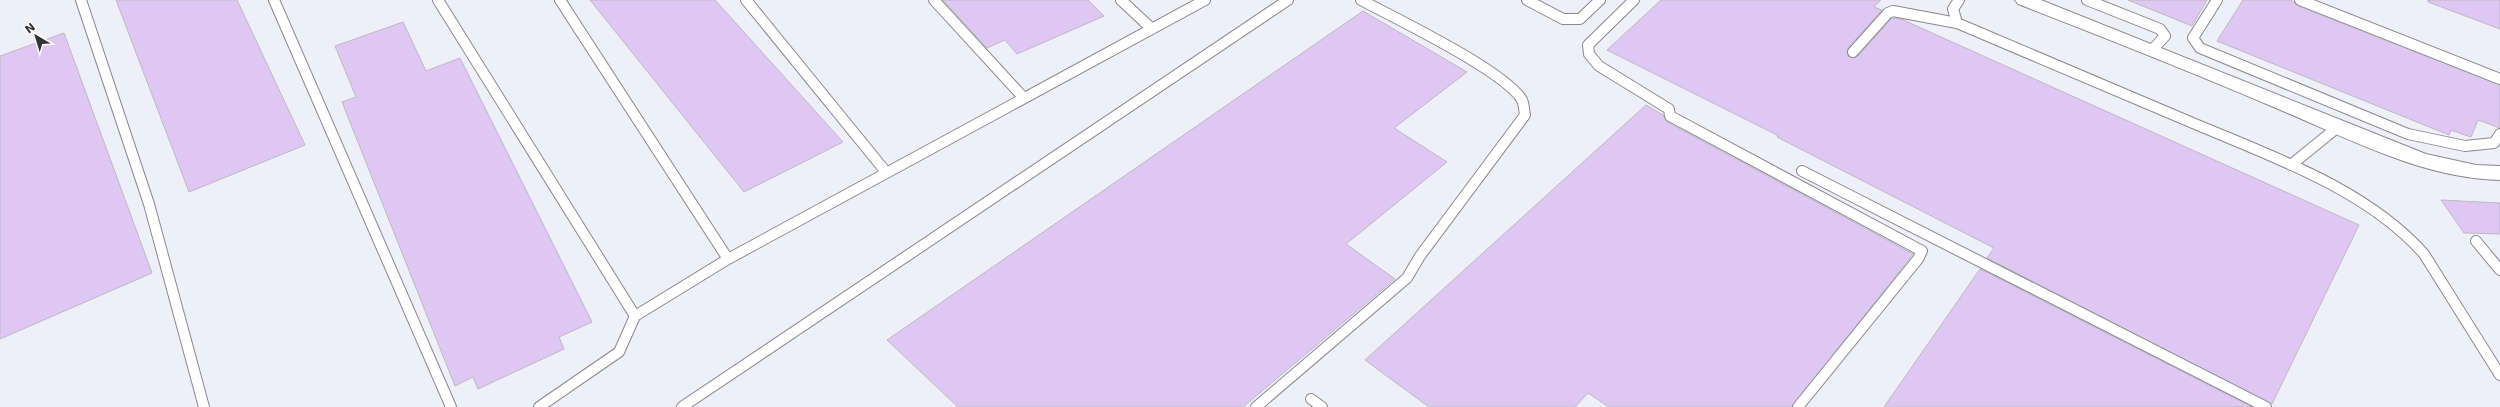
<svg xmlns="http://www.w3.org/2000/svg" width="2500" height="407" font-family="'DejaVu Sans',sans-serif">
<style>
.building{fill:#dec8f3;stroke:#bdb8c1}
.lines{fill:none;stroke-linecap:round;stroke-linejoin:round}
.lane-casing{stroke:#888891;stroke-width:12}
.street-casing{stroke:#888891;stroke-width:2}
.lane{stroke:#fff;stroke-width:10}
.street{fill:#fff;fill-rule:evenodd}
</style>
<rect width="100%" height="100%" fill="#efeff9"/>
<path class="building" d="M116,0h121l68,145 -116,47z
M590,0h125l128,142 -99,50z
M943,0h145l16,16 -87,38 -12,-14 -18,8z
M1661,0h220l-7,7 8,3 -34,38 -1,6 2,3 9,-1 34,-38 9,1 458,206 -87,179 -285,-146 7,-10 -217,-111 2,-1 -172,-86z
M2128,0h79l-15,26z
M2243,0h48l7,6 202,79v43l-22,-8 -7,17 -20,-7 -2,5 -232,-94z
M2428,0h72v29l-72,-27z
M1363,11l104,61 -73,56 53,34 -101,82 49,35 -152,128h-285l-71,-67z
M403,22l23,49 34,-13 132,264 -33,15 5,12 -86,40 -5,-12 -18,9 -113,-284 14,-5 -21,-51z
M64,33l88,240 -152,66v-283z
M1646,105l17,10 4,7 246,132 -121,153h-183l-21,-14 -13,14h-146l-64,-47z
M2441,200l59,3v31l-36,-1z
M1980,269l272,138h-368z"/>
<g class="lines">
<defs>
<path id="lane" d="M81,0l68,204 55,203
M274,0l177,407
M438,0l197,316
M560,0l168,259
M746,0l140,172
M934,0l89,97
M1121,0l31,29
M1527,0l36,19h17l20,-19
M1634,0l-46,45 1,9 10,12 70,43 1,7 252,135 -4,8 -120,148
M1959,0l-6,9 4,14c77,33 154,66 231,98 80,34 178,67 236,133l76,121
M2087,0l73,29 5,7 -12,13
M2217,0l-24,38 7,10 208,86 57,12 29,-3 6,-9
M2300,0l200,79
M1853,52l35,-39 5,-2 64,12
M2291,165l48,-39
M1802,171l464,236
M2476,241l24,29
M1311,399l11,8
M539,407l80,-55 16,-36 93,-57 477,-259
M682,407l606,-407
M1256,407l151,-129 13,-22 105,-141c-1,-5 -1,-11 -3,-15 -17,-29 -127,-82 -161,-100"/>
<path id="street" d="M2015,0h26l385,154 50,11 24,1v14c-81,-2 -156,-44 -229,-74 -84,-36 -168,-69 -253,-102z"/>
</defs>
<use href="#lane" class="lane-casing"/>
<use href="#street" class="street-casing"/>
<use href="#lane" class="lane"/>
<use href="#street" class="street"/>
</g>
<g transform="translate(36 36) rotate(322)" stroke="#fdfdfd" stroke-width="3" paint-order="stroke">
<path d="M0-3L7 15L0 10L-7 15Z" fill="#323236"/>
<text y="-6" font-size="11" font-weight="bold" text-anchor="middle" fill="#323236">N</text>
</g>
</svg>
